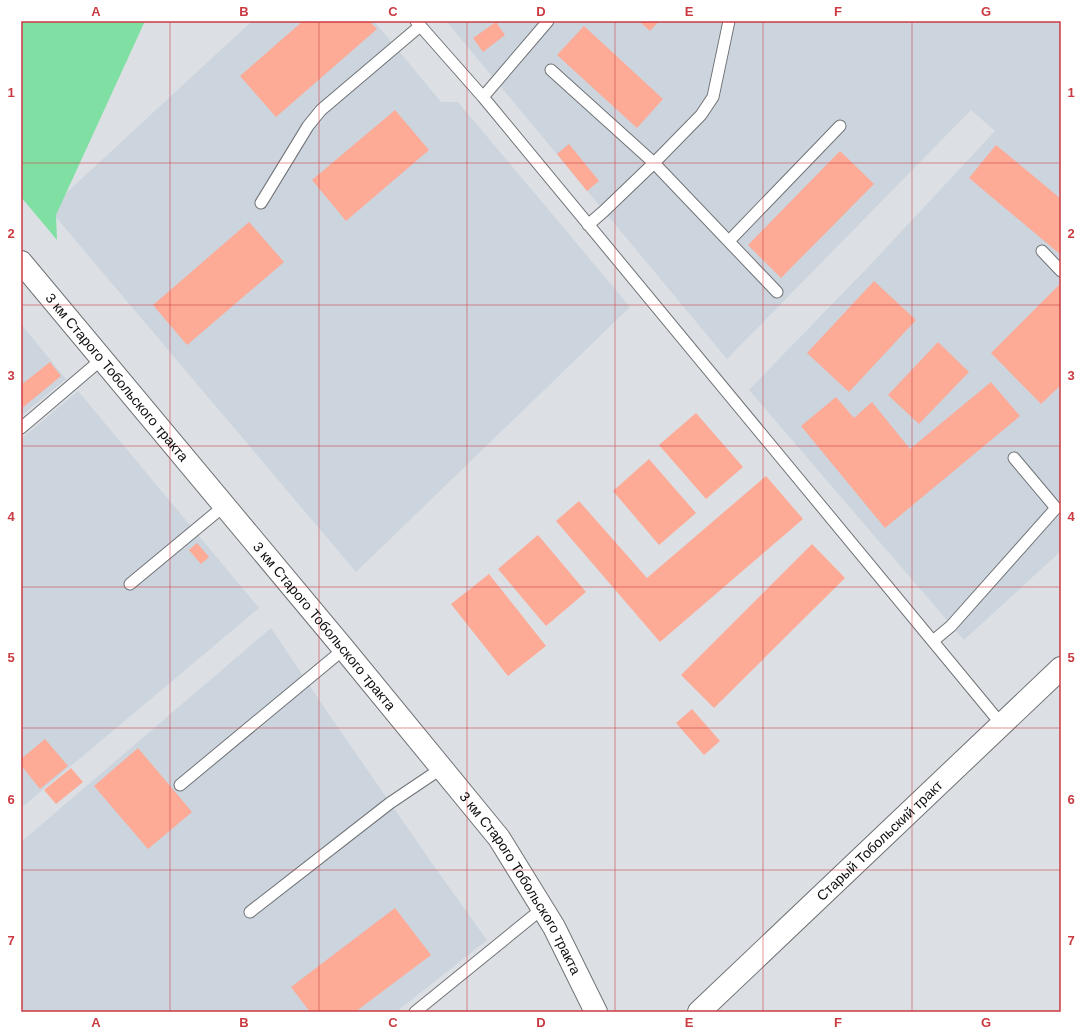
<svg xmlns="http://www.w3.org/2000/svg" width="1082" height="1033" font-family="Helvetica,sans-serif">
<style>
.built{fill:#ccd4de}
.green{fill:#80dfa3}
.building{fill:#fdaa96}
.lines{fill:none;stroke-linecap:round;stroke-linejoin:round}
.service-casing{stroke:#707376;stroke-width:13}
.minor-casing{stroke:#707376;stroke-width:24}
.tertiary-casing{stroke:#707376;stroke-width:24}
.service{stroke:#fff;stroke-width:11}
.minor{stroke:#fff;stroke-width:22}
.tertiary{stroke:#fff;stroke-width:22}
.grid{fill:none;stroke:#ca3b41;stroke-width:1;stroke-opacity:0.55}
.labels{text-anchor:middle;stroke-width:4;stroke-linejoin:round;paint-order:stroke}
.street-label{font-size:14px;fill:#0c0d0e;stroke:#fff}
.neatline{fill:none;stroke:#ca3b41;stroke-width:1.5}
.grid-label{font-size:13px;text-anchor:middle;font-weight:bold;fill:#ca3b41}
</style>
<rect width="100%" height="100%" fill="#dce0e4"/>
<path class="built" d="M252,21h122l67,81h17l172,205 -274,265 -307,-363z
M446,21h615v530l-97,89 -215,-250 123,-127 123,-132 -24,-21 -244,249z
M21,324l45,55 -45,37z
M78,391l181,217 -238,200v-369z
M271,628l59,88 106,153 51,71 -91,72h-375v-170z"/>
<path class="green" d="M21,21h124l-89,194 1,25 -36,-43z"/>
<path class="building" d="M303,21h66l8,8 -101,88 -36,-41z
M639,21h20l-9,10z
M496,22l9,13 -22,17 -10,-14z
M584,26l79,73 -26,29 -80,-73z
M395,110l34,40 -83,71 -34,-41z
M569,144l30,37 -12,10 -30,-37z
M996,145l65,54v56l-92,-77z
M840,151l34,33 -93,94 -33,-33z
M249,222l35,40 -97,83 -34,-40z
M874,281l42,39 -67,72 -42,-39z
M1059,285l2,2v98l-20,19 -50,-51z
M938,342l31,30 -50,52 -31,-29z
M50,362l11,14 -40,33v-24z
M991,382l29,34 -135,112 -84,-102 35,-29 18,21 18,-16 38,47z
M696,413l47,54 -37,32 -47,-54z
M649,459l47,54 -37,32 -46,-54z
M766,476l37,43 -143,123 -104,-121 23,-20 68,77z
M538,535l48,57 -40,34 -48,-57z
M197,543l12,14 -8,7 -12,-14z
M812,544l33,34 -131,130 -33,-33z
M489,574l57,72 -38,30 -57,-72z
M692,709l28,32 -16,14 -28,-32z
M45,739l23,27 -28,23 -19,-24v-6z
M138,748l54,64 -44,37 -54,-63z
M71,768l12,14 -27,22 -12,-14z
M395,908l36,47 -76,57h-45l-19,-25z"/>
<g class="lines">
<defs>
<path id="service" d="M416,21l67,76 519,628
M551,70l103,93 47,-48 12,-18 16,-76
M483,97l65,-76
M261,203l47,-77 13,-16 99,-84
M588,225l16,-14 50,-48 123,129
M729,241l111,-115
M1042,251l19,20
M21,428l81,-69
M130,584l94,-78
M933,641l18,-15 105,-118 -42,-50
M180,785l164,-136
M250,912l140,-109 52,-35
M415,1012l128,-104"/>
<g id="minor">
<path id="s1" d="M21,262l323,387 155,189 55,89 42,85"/>
</g>
<g id="tertiary">
<path id="s2" d="M699,1012l362,-344"/>
</g>
</defs>
<use href="#service" class="service-casing"/>
<use href="#minor" class="minor-casing"/>
<use href="#tertiary" class="tertiary-casing"/>
<use href="#service" class="service"/>
<use href="#minor" class="minor"/>
<use href="#tertiary" class="tertiary"/>
</g>
<path class="grid" d="M170,21v991M319,21v991M467,21v991M615,21v991M763,21v991M912,21v991M21,163h1040M21,305h1040M21,446h1040M21,587h1040M21,728h1040M21,870h1040"/>
<g class="labels">
<g class="street-label">
<text dy="5" stroke="none"><textPath href="#s1" startOffset="150">3 км Старого Тобольского тракта</textPath></text>
<text dy="5" stroke="none"><textPath href="#s1" startOffset="474">3 км Старого Тобольского тракта</textPath></text>
<text dy="5" stroke="none"><textPath href="#s2" startOffset="249">Старый Тобольский тракт</textPath></text>
<text dy="5" stroke="none"><textPath href="#s1" startOffset="798">3 км Старого Тобольского тракта</textPath></text>
</g>
</g>
<rect width="1082" height="1033" fill="none" stroke="#ffffff" stroke-width="44"/>
<rect x="22" y="22" width="1038" height="989" class="neatline"/>
<g class="grid-label">
<text x="96" y="16">A</text>
<text x="244" y="16">B</text>
<text x="393" y="16">C</text>
<text x="541" y="16">D</text>
<text x="689" y="16">E</text>
<text x="838" y="16">F</text>
<text x="986" y="16">G</text>
<text x="11" y="97">1</text>
<text x="1071" y="97">1</text>
<text x="11" y="238">2</text>
<text x="1071" y="238">2</text>
<text x="11" y="380">3</text>
<text x="1071" y="380">3</text>
<text x="11" y="521">4</text>
<text x="1071" y="521">4</text>
<text x="11" y="662">5</text>
<text x="1071" y="662">5</text>
<text x="11" y="804">6</text>
<text x="1071" y="804">6</text>
<text x="11" y="945">7</text>
<text x="1071" y="945">7</text>
<text x="96" y="1027">A</text>
<text x="244" y="1027">B</text>
<text x="393" y="1027">C</text>
<text x="541" y="1027">D</text>
<text x="689" y="1027">E</text>
<text x="838" y="1027">F</text>
<text x="986" y="1027">G</text>
</g>
</svg>
